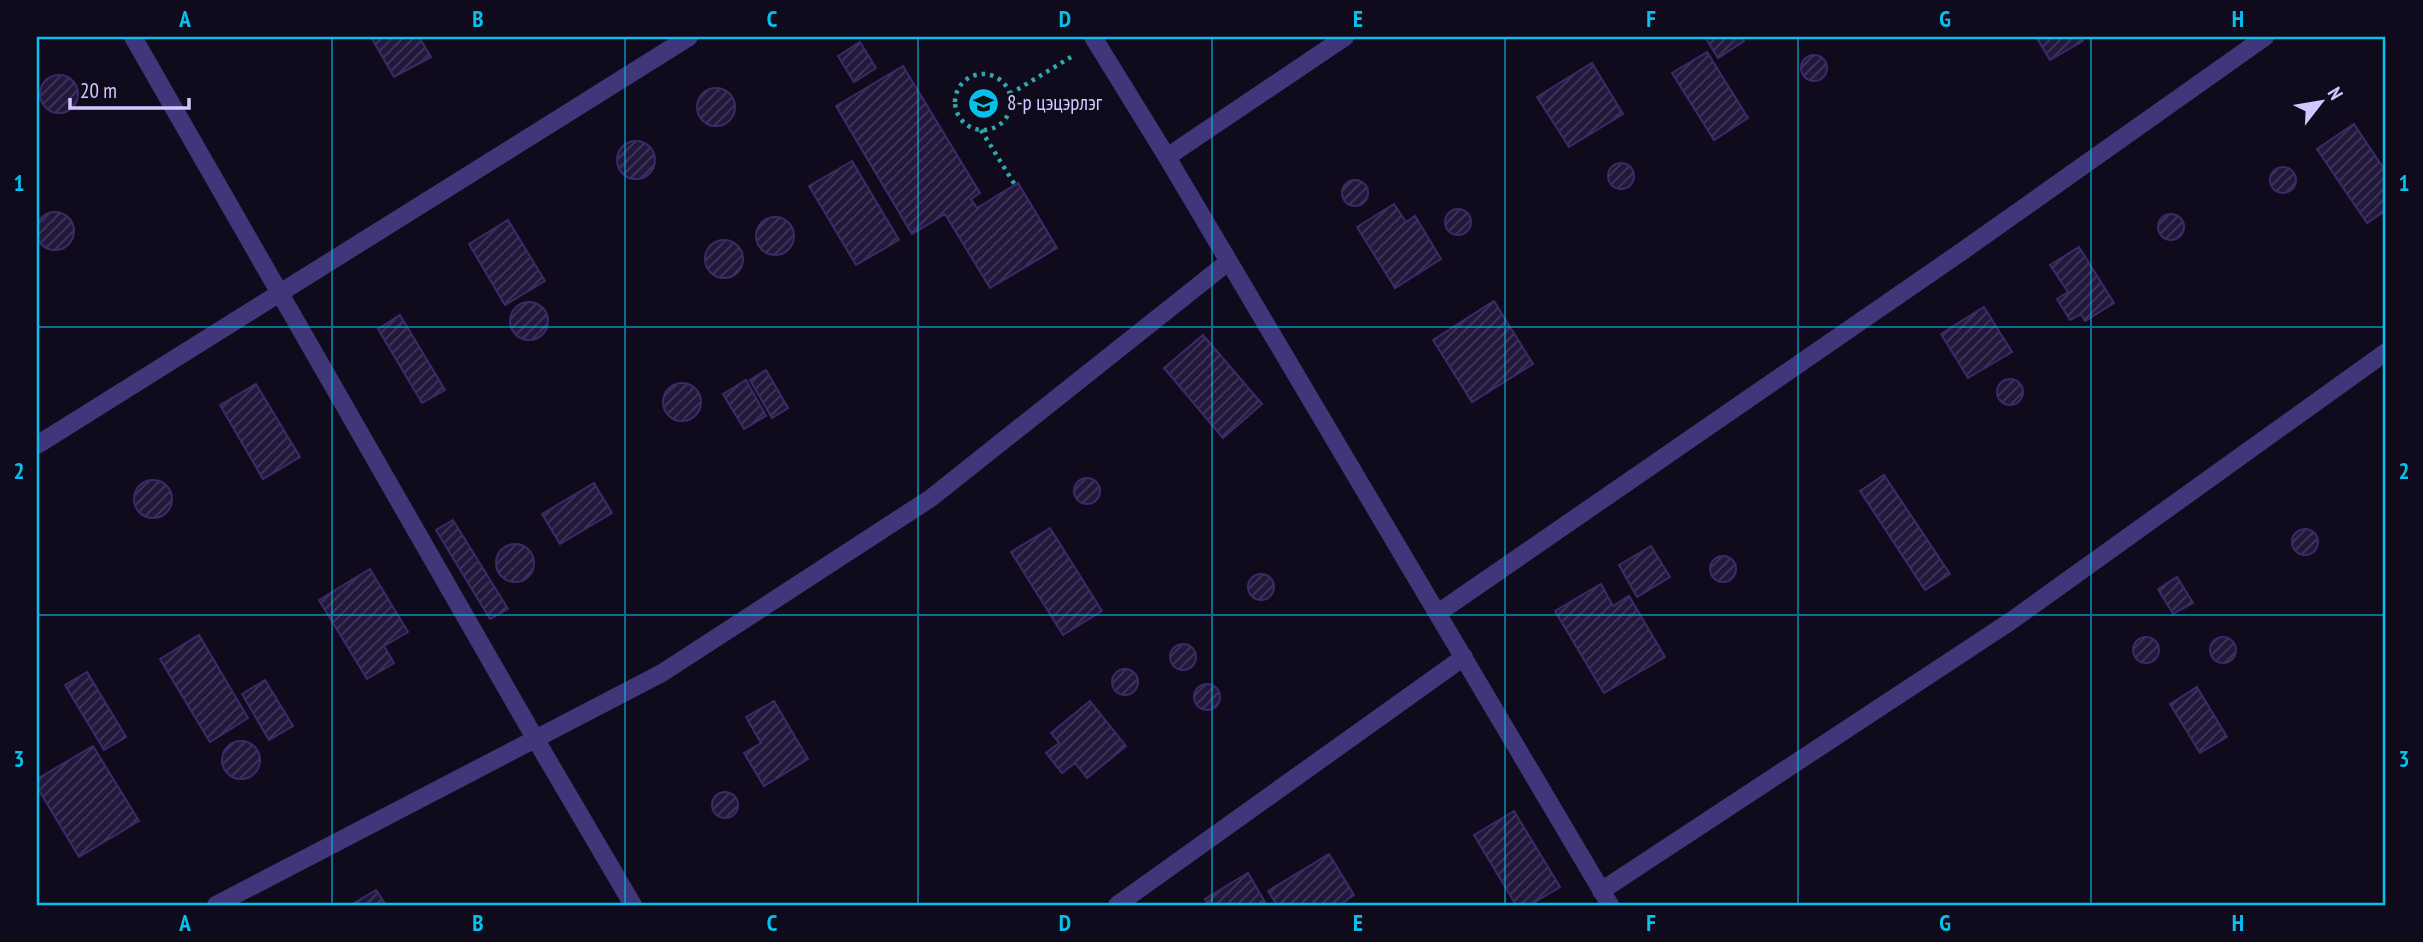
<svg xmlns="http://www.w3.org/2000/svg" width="2423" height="942" font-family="'PT Sans Narrow',sans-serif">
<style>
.building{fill:url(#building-hatch);stroke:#3c2a68;stroke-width:2}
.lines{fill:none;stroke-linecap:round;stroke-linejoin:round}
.path{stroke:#2ea8ab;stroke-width:4.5;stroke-dasharray:3.5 5;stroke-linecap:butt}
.street{stroke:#3f377a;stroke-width:18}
.grid{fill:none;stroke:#04c1ee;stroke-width:2;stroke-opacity:0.55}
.labels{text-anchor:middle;stroke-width:5;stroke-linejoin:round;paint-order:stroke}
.poi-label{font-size:21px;fill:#d2c7fe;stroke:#100b1c;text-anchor:start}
.neatline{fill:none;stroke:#04c1ee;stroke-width:2.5}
.grid-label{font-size:23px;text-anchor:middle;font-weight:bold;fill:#04c1ee}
</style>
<defs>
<pattern id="building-hatch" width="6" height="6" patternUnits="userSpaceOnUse" patternTransform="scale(1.75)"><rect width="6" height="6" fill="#22183c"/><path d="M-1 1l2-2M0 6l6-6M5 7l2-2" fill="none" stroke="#413859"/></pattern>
</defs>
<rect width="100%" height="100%" fill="#100b1c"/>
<path class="building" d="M371,37h48l12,20 -37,20z
M1705,37h36l3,4 -26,17z
M2036,37h44l3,4 -33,19z
M860,42l16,26 -22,14 -16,-26z
M1707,52l41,66 -34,22 -42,-67z
M1801 68a13 13 0 1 1 26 0a13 13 0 1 1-26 0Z
M1592,63l31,51 -54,33 -32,-50z
M903,66l77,127 -9,6 6,9 41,-25 39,65 -67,40 -45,-74 -33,20 -76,-128z
M40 94a19 19 0 1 1 38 0a19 19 0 1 1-38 0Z
M697 107a19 19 0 1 1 38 0a19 19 0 1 1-38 0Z
M2354,124l32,48v38l-19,13 -50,-74z
M617 160a19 19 0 1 1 38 0a19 19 0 1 1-38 0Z
M852,161l47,79 -43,25 -47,-79z
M1608 176a13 13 0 1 1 26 0a13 13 0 1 1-26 0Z
M2270 180a13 13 0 1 1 26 0a13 13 0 1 1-26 0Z
M1342 193a13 13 0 1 1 26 0a13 13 0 1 1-26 0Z
M1394,204l12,18 9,-6 26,43 -46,29 -38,-61z
M1445 222a13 13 0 1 1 26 0a13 13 0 1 1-26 0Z
M36 231a19 19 0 1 1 38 0a19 19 0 1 1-38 0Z
M2158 227a13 13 0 1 1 26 0a13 13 0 1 1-26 0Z
M756 236a19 19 0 1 1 38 0a19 19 0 1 1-38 0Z
M508,220l37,61 -40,24 -36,-61z
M705 259a19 19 0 1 1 38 0a19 19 0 1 1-38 0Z
M2079,247l35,56 -29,18 -4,-7 -11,6 -13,-21 11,-7 -18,-27z
M1494,301l39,63 -61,38 -39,-62z
M510 321a19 19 0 1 1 38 0a19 19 0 1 1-38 0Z
M1984,307l28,45 -44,26 -27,-44z
M400,315l45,75 -23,13 -44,-74z
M1203,335l59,69 -39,34 -59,-70z
M766,370l22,38 -16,10 -22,-38z
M1997 392a13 13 0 1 1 26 0a13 13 0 1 1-26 0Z
M746,380l20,36 -22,13 -21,-35z
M663 402a19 19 0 1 1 38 0a19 19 0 1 1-38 0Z
M256,384l44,73 -37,22 -43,-74z
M1884,475l66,99 -25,16 -65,-99z
M1074 491a13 13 0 1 1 26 0a13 13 0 1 1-26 0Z
M134 499a19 19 0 1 1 38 0a19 19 0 1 1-38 0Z
M594,483l18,30 -52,31 -18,-30z
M453,520l55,89 -18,10 -54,-89z
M1050,528l52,83 -39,24 -52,-83z
M2292 542a13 13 0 1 1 26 0a13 13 0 1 1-26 0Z
M496 563a19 19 0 1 1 38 0a19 19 0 1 1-38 0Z
M1651,546l19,31 -33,20 -18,-32z
M1710 569a13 13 0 1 1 26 0a13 13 0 1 1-26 0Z
M370,569l38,63 -24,14 10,17 -27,16 -48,-79z
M1248 587a13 13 0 1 1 26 0a13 13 0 1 1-26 0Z
M2177,577l16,26 -20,11 -15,-25z
M1601,584l12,22 16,-10 36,61 -61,36 -49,-82z
M199,635l49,83 -38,24 -50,-83z
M2133 650a13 13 0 1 1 26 0a13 13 0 1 1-26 0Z
M2210 650a13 13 0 1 1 26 0a13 13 0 1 1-26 0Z
M1170 657a13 13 0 1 1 26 0a13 13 0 1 1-26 0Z
M1112 682a13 13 0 1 1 26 0a13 13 0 1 1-26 0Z
M87,672l39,65 -22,13 -39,-65z
M265,680l28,46 -24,14 -27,-46z
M1194 697a13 13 0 1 1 26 0a13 13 0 1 1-26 0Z
M2197,687l30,50 -27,16 -30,-49z
M774,701l34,58 -44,27 -20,-33 17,-10 -15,-26z
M1090,701l36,45 -39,32 -12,-15 -13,10 -16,-20 13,-10 -8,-10z
M222 760a19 19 0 1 1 38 0a19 19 0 1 1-38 0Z
M93,746l46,75 -60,36 -42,-70v-8z
M712 805a13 13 0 1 1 26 0a13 13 0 1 1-26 0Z
M1514,811l46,76 -30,18h-14l-42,-70z
M1329,854l25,41 -14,10h-63l-9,-14z
M1248,873l17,29 -4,3h-52l-4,-6z
M376,890l10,15h-35z"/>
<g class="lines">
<path class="path" d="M955 102a28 28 0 1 1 56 0a28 28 0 1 1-56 0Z
M1010,94l61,-37
M981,130l34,55"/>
<path class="street" d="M133,37l403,703 97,165
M1093,37l74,120 443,748
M1167,157l178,-120
M37,445l652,-408
M1438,613l526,-363 301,-213
M1601,891l410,-270 375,-269
M216,905l446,-232 269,-175 297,-236
M1117,905l347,-248"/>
</g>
<path class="grid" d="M332,37v868M625,37v868M918,37v868M1212,37v868M1505,37v868M1798,37v868M2091,37v868M37,327h2349M37,615h2349"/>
<defs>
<symbol id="school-disc" viewBox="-11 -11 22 22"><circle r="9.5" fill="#04c1ee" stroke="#100b1c"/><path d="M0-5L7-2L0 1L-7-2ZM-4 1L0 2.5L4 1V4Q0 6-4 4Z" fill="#111"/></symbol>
</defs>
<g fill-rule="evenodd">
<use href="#school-disc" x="966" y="86" width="35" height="35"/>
</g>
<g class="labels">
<g class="poi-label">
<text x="1007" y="110">8-р цэцэрлэг</text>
</g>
</g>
<rect width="2423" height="942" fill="none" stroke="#100b1c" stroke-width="77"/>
<g transform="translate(2321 102) rotate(59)" stroke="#100b1c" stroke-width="5" paint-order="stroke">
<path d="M0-5L12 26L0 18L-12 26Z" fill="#d2c7fe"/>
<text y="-10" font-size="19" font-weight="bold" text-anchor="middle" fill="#d2c7fe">N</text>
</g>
<path d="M70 98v10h119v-10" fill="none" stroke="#d2c7fe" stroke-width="3.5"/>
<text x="80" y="98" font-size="21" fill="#d2c7fe" stroke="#100b1c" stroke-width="5" paint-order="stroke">20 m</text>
<rect x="38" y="38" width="2346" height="866" class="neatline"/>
<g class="grid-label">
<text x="185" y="27">A</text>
<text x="478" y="27">B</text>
<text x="772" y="27">C</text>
<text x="1065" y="27">D</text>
<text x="1358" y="27">E</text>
<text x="1651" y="27">F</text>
<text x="1945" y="27">G</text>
<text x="2238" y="27">H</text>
<text x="19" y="191">1</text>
<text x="2404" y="191">1</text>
<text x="19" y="479">2</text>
<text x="2404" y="479">2</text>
<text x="19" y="767">3</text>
<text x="2404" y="767">3</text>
<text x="185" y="931">A</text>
<text x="478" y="931">B</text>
<text x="772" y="931">C</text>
<text x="1065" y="931">D</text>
<text x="1358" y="931">E</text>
<text x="1651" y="931">F</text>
<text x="1945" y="931">G</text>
<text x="2238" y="931">H</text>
</g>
</svg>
